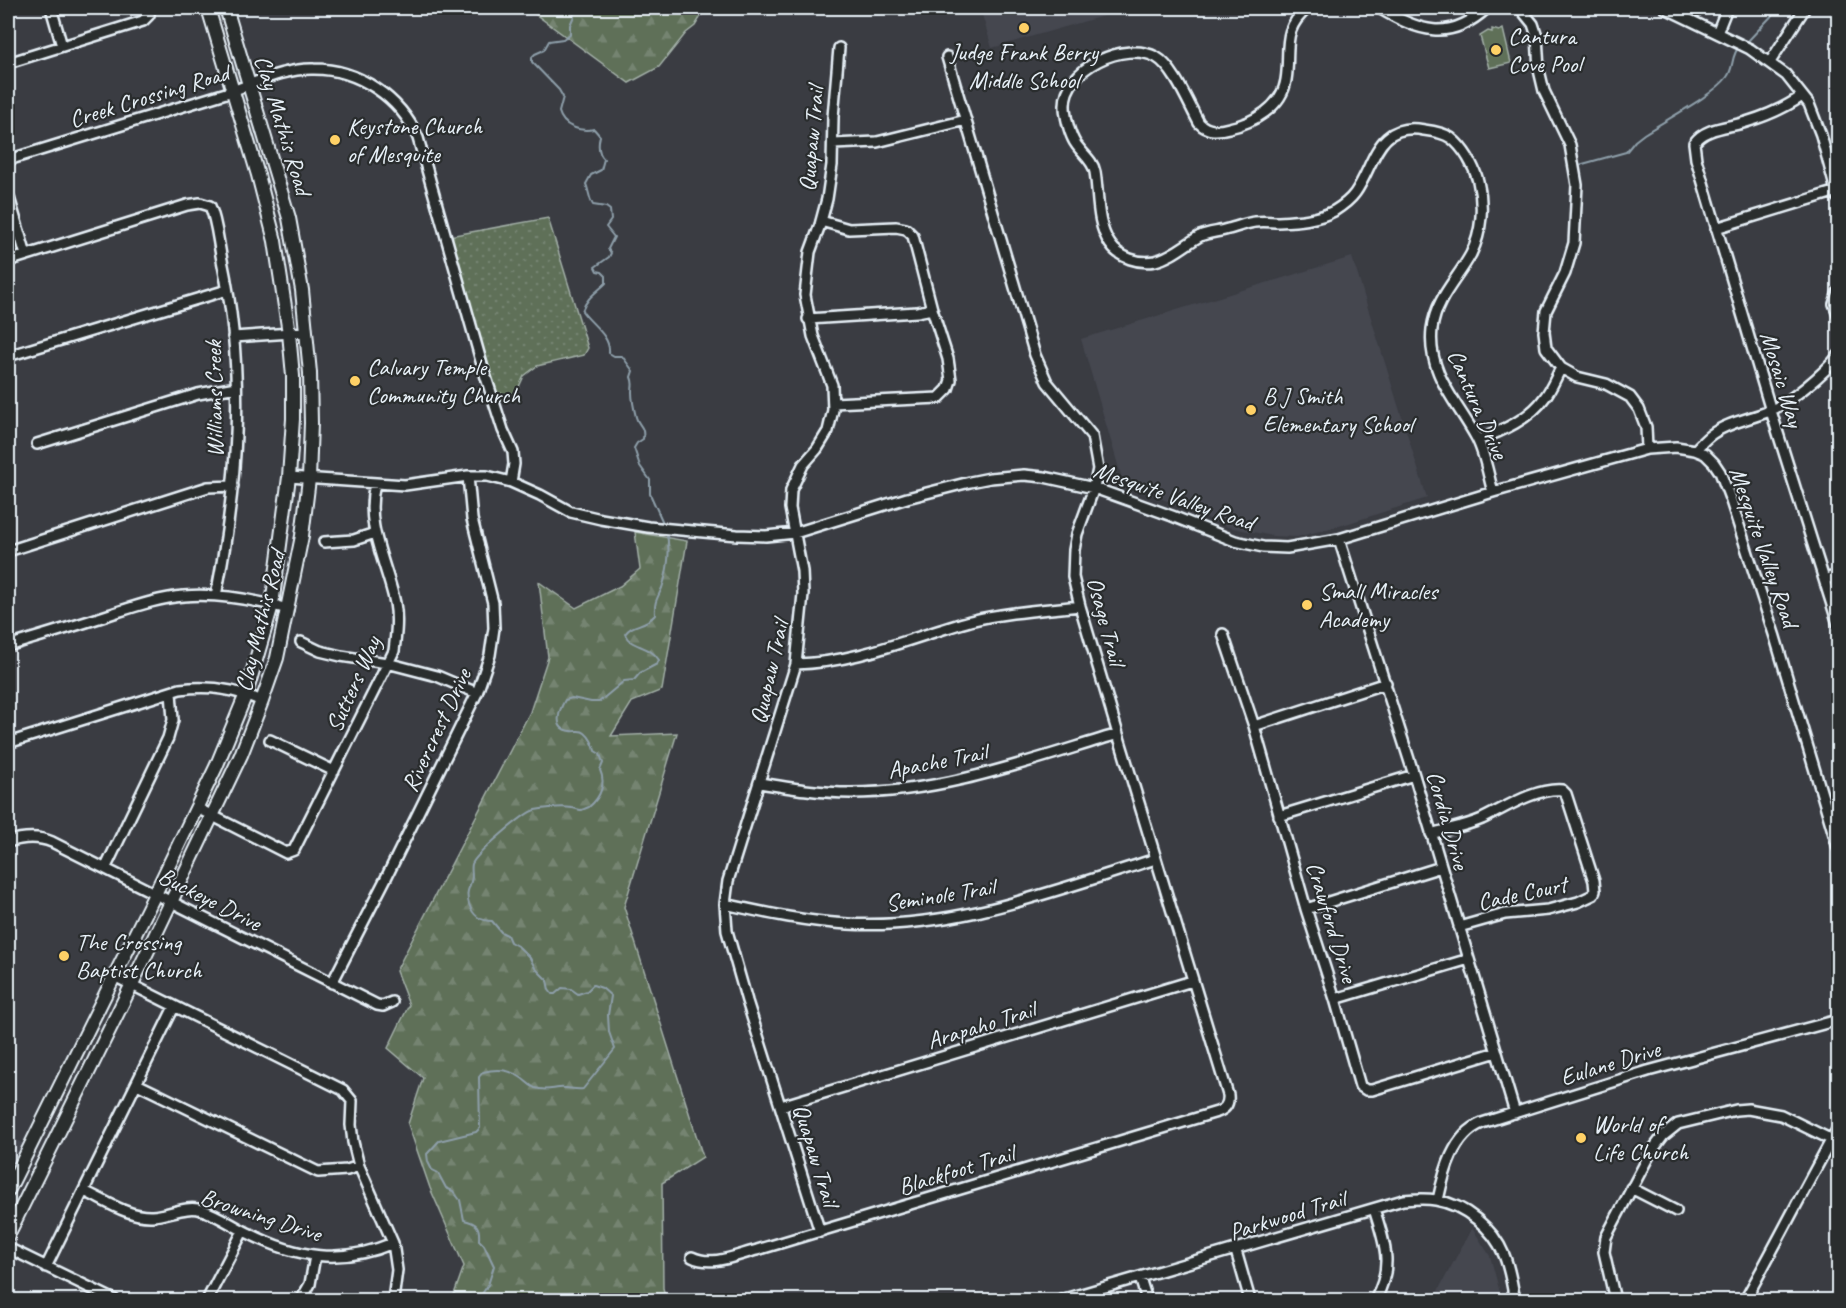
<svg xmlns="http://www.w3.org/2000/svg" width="1846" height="1308" font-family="Caveat,sans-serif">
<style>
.built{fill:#454750}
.forest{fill:url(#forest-firs);stroke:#a3b0a8;stroke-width:1.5}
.park{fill:url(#park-dots);stroke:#a3b0a8;stroke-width:1.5}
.pitch{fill:#5e6f58;stroke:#a3b0a8;stroke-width:1.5}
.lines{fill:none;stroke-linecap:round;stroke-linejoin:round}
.stream{stroke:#8e9faa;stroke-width:2}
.minor-casing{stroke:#e8f1f8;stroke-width:14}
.major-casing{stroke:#e8f1f8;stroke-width:16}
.minor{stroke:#2a2d2e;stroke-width:9}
.major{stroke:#2a2d2e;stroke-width:12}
.poi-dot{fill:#ffd166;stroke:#2a2d2e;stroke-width:2}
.labels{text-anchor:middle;stroke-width:4.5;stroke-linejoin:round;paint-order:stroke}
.poi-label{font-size:24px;fill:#e8f1f8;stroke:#2a2d2e;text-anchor:start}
.street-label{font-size:24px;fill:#e8f1f8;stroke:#2a2d2e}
</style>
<defs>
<pattern id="forest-firs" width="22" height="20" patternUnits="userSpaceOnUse" patternTransform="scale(1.5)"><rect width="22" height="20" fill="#5e6f58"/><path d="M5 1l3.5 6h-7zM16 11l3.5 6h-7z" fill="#758471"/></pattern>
<pattern id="park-dots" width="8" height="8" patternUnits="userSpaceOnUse" patternTransform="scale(1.5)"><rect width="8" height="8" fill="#5e6f58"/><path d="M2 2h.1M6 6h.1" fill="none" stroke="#758471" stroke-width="1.8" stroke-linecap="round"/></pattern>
</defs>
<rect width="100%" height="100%" fill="#3a3c42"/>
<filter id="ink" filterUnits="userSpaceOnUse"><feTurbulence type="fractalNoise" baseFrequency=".0167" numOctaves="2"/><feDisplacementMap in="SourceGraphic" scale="12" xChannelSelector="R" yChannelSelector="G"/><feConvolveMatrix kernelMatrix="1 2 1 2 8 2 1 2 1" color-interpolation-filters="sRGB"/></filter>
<g filter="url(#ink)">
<path class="built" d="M980,8h151l-139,40z
M1352,257l75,241 -81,26 -49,13 -24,-1 -45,-9 -105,-45 -42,-143z
M8,1136l16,8 -16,32z
M1472,1228l18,28 12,44h-69z"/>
<path class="forest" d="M527,8h179l-11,18 -9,7 -27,34 -30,16z
M635,532l52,9 -25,149 -30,12 -21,34 66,-3 -53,174 79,250 -41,26 1,105 3,12h-214l12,-34 -34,-78 -22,-64 15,-46 -35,-30 21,-43 -13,-34 134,-259 18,-55 -9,-75 37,26 44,-22 20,-17z"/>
<path class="park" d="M548,218l40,130 -4,7 -47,11 -13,10 -7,15 -5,5 -14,4 -49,-164z"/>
<path class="pitch" d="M1492,29l7,2 4,-2 8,34 -22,5 -9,-32 8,-5 4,1z"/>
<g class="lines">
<path class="stream" d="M572,8l2,8 -4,9v9l-7,5 -14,2 -5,9 -9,4 -3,3v5l27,28 4,7 -4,15c4,15 21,20 35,17l6,7c-2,8 -2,17 4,23l-3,11 -10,5 -5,9c3,7 3,15 7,21l13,2 4,3 1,10 -5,7 8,10 -6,12 3,4 -2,4 -14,10 2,4 5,1 4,4v7c-10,10 -19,14 -24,28 9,13 29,25 27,42l5,3h8l11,15 -2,6c3,7 1,8 1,15 0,7 2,17 4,25 2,9 9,8 7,22l-6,4 -3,5 6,18 10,14v14l14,31
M592,8l16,2 3,-2
M1748,41l31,-33
M1579,165l47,-13 9,-11 9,-7c21,-14 70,-39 83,-57 7,-9 4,-22 12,-30
M473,1300l9,-6 6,-9 6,-19 -10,-21 -5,-5c1,-14 -2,-17 -15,-20l-4,-20 -7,-9 -7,-3 -8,-15 -6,-3 -4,-8 -1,-8 12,-13 37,-9 4,-4 -1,-51 4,-5c12,-3 26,-3 37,5 5,3 9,8 15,11 9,3 15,1 24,0 8,-1 15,2 24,1l32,-40 -6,-17 -1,-17 3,-19 -9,-8 -9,-3 -6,6 -9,3 -7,-5 -9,-1 -7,6h-3l-3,-4 -2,-10 -12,-12 -5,-10 -11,-11 -9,-5 -3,-7 -6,-3 -9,-11c-12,0 -19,-5 -23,-17 -4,-15 1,-14 3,-27 0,-4 -1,-9 0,-13 4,-10 53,-52 63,-54 12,-2 25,-4 37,-2 3,0 6,2 9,2 1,0 8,-3 8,-3 12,-10 17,-24 11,-37l3,-7 -3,-9 -5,-3c-1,-6 -5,-14 -10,-18 -4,-4 -9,-1 -14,-2 -19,-1 -12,-21 -6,-31l7,-2 19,4h8l25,-21 10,-1 6,-7 17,-9 2,-4c-10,-16 -29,-12 -34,-26 7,-11 20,-7 30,-19 -1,-13 2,-16 7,-27 6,-17 9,-40 4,-57"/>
<defs>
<path id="minor" d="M51,8l11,38
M1308,8c-28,22 -17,43 -22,72 -4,27 -33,43 -57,48 -11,3 -21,4 -30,-5 -10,-18 -25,-56 -43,-66 -31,-17 -92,11 -91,49 0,9 4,25 8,33 5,12 20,20 22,33 4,24 1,51 15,72 9,14 29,20 45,17 17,-4 31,-17 45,-25 9,-4 19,-4 28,-7 9,-2 18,-6 27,-7 8,-1 16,0 23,0 19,-1 39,-2 56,-11 8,-5 16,-11 21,-18 20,-28 21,-72 69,-63 8,1 20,3 27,8 13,10 23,28 27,43 6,24 4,51 -7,73 -14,26 -35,44 -39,75 -5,44 25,73 44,108 9,16 12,38 17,55
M1379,8c39,23 70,35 108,0
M1520,8l13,16 4,12 2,34 5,21 26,54 7,40 -3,58 -9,30 -19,38 -2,21 2,16 15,20 16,9 29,7 24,13 9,12 7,18 1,22
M1665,8l85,41 36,26 23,29 12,31 17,63
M1717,33l10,-25
M1770,62l35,-54
M8,63l135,-42 6,-6 1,-7
M1802,96c-17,12 -36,20 -56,26 -19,6 -40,5 -52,21l2,16 75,252 67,213
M833,144l44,-2 89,-22
M8,160c72,-22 145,-44 218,-67 28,-9 57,-25 88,-24 44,0 86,28 104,69l65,230 20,62 10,22 1,12 -3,18
M8,194l18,61
M821,221l28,8 47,-2 10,2 7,7 19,73 16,50 3,21 -3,9 -9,9 -106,5
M1716,228l121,-37
M8,261l179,-56 13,-2 10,3c7,16 8,36 12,54 24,113 16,223 -6,336
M1838,292l-4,12 4,10
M808,319l109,-7 15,-3
M233,337l73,-5
M8,356l219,-66
M1478,440c24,-9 52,-21 67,-43 7,-9 11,-20 16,-29
M37,444l161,-50 38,-7
M1695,450c5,-5 11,-12 17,-16 16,-12 39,-15 57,-23 20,-8 56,-38 69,-55
M289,477l116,8 63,-9h19l24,6 29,13 31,17 30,7 47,8 89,8 29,1 29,-3 112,-35 63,-16 20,-4 34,-3 20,2 50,11 78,28 63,25 28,6 24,1 52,-9 154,-47 154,-43 29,-2 19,3 10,4 9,9 6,9 11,29 44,136 63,211
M1339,539l75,236 101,338
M324,542l30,-2 21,-7
M8,551l200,-64 25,-1
M1825,580l13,-6
M1223,634l31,92 52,183 29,90 25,87 6,4h6l125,-38
M301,642l19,9 21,5 46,7 50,13 40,17
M8,646c33,-10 67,-20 100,-31 25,-8 50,-17 76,-19 35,-3 71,4 104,13
M796,664c59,-1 117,-27 174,-43 36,-9 73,-11 110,-15
M1254,726l132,-43
M270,740l64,31
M8,743l172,-54c30,-4 55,0 82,12
M760,783c30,5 60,10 91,10 92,0 180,-33 267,-59
M197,808l89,45 8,-3 100,-199c2,-16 4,-32 1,-48 -8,-39 -31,-78 -20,-119
M1279,816l135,-41
M1431,834c17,-5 35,-8 51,-15 23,-11 53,-31 80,-29l4,4 28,87 1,10 -2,4 -15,7 -30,8 -43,4 -46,13
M8,842c15,-5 30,-6 44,0l325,163 6,1 9,-4
M106,867l62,-129 5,-18 -2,-28
M725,904c41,9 81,18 123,20 107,6 207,-34 308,-65
M1306,909l135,-42
M114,976l229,114 9,11 -1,24 2,17 6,24 34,77 4,27 -4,30
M332,983l55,-107 90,-183 13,-38 4,-27 -1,-25 -21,-84 -4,-43
M1335,999l134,-40
M137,1084l181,88 29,-2 12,-4
M781,1106l411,-125
M1631,1188l45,23
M84,1191c22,10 44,26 68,25 17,-1 34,-11 50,-6 16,5 31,16 46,23 49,25 93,32 145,10
M1438,1200c6,-28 15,-65 44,-77l166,-52 190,-51
M1374,1209c11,35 20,57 1,91
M820,1232l-73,-231 -20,-70 -2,-27 3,-23 68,-217 7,-70 -1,-23 -12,-63 1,-18 12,-25 14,-16 11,-18 5,-21 -1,-25 -19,-49 -8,-41 5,-43 10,-27 7,-26 5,-34 1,-48 6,-69
M8,1248l107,52
M1236,1251l14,49
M692,1257c20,10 45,-2 65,-7l460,-138c9,-3 12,-9 11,-17l-110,-361 -38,-128 -7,-29 1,-27 3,-16 17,-46 4,-19 -6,-33 -45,-54 -12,-27 -88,-298
M46,1267l128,-260
M1140,1278l7,22
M207,1300l36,-69
M301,1300l9,-16 5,-28
M1061,1300l342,-100c11,-1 22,-2 33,0 29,5 57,28 68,55 6,14 8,31 11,45
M1615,1300l-11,-48 2,-15 45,-85 12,-16 15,-12 58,-14 12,-1 33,6 51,25
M1745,1300c32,-57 61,-115 93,-172"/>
<path id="major" d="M8,1191l147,-297 61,-127 30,-73 26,-89 17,-128 4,-58v-43l-4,-43 -14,-92 -17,-66 -50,-167
M8,1235l123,-249 110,-231 21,-54 15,-43 25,-122 7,-57 2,-56 -1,-50 -8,-83 -13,-72 -63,-210"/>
</defs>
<use href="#minor" class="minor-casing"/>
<use href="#major" class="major-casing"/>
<use href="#minor" class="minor"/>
<use href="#major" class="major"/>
</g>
</g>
<g class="poi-dot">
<circle cx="1024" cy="28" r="6"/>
<circle cx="1496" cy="50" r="6"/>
<circle cx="335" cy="140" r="6"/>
<circle cx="355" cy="381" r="6"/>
<circle cx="1251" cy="410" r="6"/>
<circle cx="1307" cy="605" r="6"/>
<circle cx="64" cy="956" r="6"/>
<circle cx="1581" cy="1138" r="6"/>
</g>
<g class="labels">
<g class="poi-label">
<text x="1508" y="44">Cantura<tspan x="1508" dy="28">Cove Pool</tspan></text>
<text x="1024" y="60" text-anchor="middle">Judge Frank Berry<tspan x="1024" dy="28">Middle School</tspan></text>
<text x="347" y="134">Keystone Church<tspan x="347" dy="28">of Mesquite</tspan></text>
<text x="367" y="375">Calvary Temple<tspan x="367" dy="28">Community Church</tspan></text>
<text x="1263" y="404">B J Smith<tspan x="1263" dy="28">Elementary School</tspan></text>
<text x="1319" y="599">Small Miracles<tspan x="1319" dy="28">Academy</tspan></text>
<text x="76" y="950">The Crossing<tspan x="76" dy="28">Baptist Church</tspan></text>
<text x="1593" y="1132">World of<tspan x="1593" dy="28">Life Church</tspan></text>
</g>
<g class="street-label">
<text transform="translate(149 96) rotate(-17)" y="8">Creek Crossing Road</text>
<text transform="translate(283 125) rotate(73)" y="8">Clay Mathis Road</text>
<text transform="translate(811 139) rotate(-85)" y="8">Quapaw Trail</text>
<text transform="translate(1782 379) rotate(73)" y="8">Mosaic Way</text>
<text transform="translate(214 399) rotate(-91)" y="8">Williams Creek</text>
<text transform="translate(1478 404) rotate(66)" y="8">Cantura Drive</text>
<text transform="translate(1174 496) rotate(19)" y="8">Mesquite Valley Road</text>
<text transform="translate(1764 547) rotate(71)" y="8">Mesquite Valley Road</text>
<text transform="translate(260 621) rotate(-76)" y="8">Clay Mathis Road</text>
<text transform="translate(1106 621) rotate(75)" y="8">Osage Trail</text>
<text transform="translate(769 672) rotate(-77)" y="8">Quapaw Trail</text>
<text transform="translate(353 684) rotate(-66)" y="8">Sutters Way</text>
<text transform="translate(436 730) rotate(-65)" y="8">Rivercrest Drive</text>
<text transform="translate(937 761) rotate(-11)" y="8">Apache Trail</text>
<text transform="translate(1448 820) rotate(74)" y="8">Cordia Drive</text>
<text transform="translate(1522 893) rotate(-12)" y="8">Cade Court</text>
<text transform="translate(940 895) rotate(-9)" y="8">Seminole Trail</text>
<text transform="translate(210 899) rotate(27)" y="8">Buckeye Drive</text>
<text transform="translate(1332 922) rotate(73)" y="8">Crawford Drive</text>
<text transform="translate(981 1025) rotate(-17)" y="8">Arapaho Trail</text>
<text transform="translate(1610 1063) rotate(-17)" y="8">Eulane Drive</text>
<text transform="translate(816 1155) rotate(73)" y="8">Quapaw Trail</text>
<text transform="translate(956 1170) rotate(-17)" y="8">Blackfoot Trail</text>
<text transform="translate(261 1215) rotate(18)" y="8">Browning Drive</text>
<text transform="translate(1287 1215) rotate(-17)" y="8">Parkwood Trail</text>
</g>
</g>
<rect width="1846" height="1308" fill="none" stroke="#2a2d2e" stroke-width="30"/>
<rect x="15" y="15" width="1816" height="1278" fill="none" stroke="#e8f1f8" stroke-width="2" filter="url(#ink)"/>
</svg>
